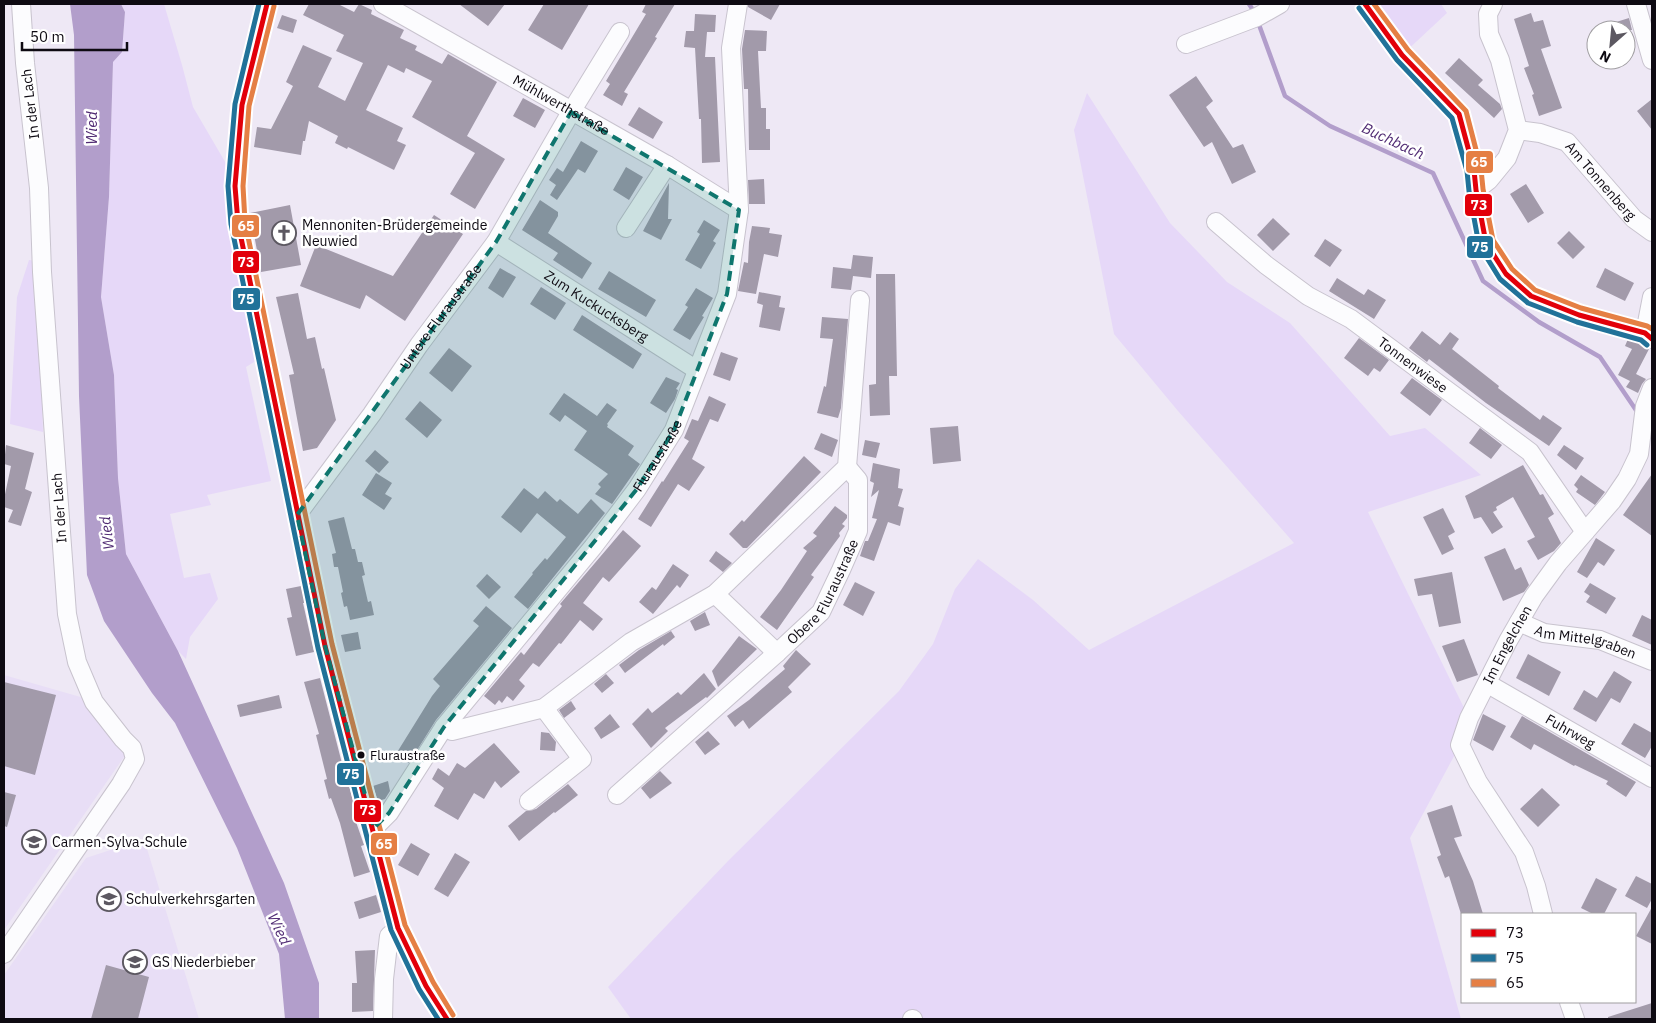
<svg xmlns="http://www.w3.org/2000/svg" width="1656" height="1023" font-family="'IBM Plex Sans',sans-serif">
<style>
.built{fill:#e8def6}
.green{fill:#e6d8f8}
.water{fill:#b29ecb}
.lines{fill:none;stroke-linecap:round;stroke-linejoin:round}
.stream{stroke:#b29ecb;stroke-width:4.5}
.building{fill:#a29aaa}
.minor-casing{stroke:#c8c3ce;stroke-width:20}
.minor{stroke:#fcfcfe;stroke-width:18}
.bus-1-casing{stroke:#fff;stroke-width:9}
.bus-2-casing{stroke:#fff;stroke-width:9}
.bus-3-casing{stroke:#fff;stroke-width:9}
.bus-1{stroke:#e2000a;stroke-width:5}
.bus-2{stroke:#217299;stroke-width:5}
.bus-3{stroke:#e57f44;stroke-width:5}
.marked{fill:#0f766e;fill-opacity:0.2;stroke:#0f766e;stroke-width:4;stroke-dasharray:10 6;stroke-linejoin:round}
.bus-dot{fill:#0e0a12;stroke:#fff;stroke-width:2}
.labels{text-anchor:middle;stroke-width:5;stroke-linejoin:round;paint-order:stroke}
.bus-label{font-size:13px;fill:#0e0a12;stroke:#fff;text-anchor:start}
.street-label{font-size:14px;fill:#0e0a12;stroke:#fff}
.poi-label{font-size:14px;fill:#0e0a12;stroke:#fff;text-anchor:start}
.water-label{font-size:15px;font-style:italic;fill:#502b73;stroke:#fff}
.line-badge{stroke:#fff;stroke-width:2}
.badge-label{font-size:14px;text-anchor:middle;font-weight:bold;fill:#fff}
</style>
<rect width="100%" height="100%" fill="#eee8f5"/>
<path class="built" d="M4,675l80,23 42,56 -122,176z
M144,839l55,180h-195v-44l82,-117z"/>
<path class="green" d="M121,4h43l18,61 11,42 38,65 -5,28 29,143 -4,1 8,15 -13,8 25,114 -64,14 4,10 -41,9 14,64 26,-5 8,26 -28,38 -4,22 -8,-8 -52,-97 -8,-76 -4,-103 -13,-78 8,-100 4,-135 9,-10 3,-40z
M1365,4h76l6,9 -45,42z
M1087,93l83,130 57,59 63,41 100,113 35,-8 56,47 -113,37 101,206 -9,27 -50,93 51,181h-830l-23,-32 120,-126 171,-170 34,-47 22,-55 23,-30 55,41 56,50 205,-107 -116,-132 -64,-77 -40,-204z
M29,260l8,1 6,171 -33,-8 7,-127z"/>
<path class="water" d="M70,4h51l4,8 -3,40 -9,10 -4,135 -8,100 13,78 4,103 8,76 52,97 106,232 35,100v36h-34l-6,-65 -42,-106 -62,-125 -23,-30 -48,-72 -17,-46 -8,-179 -5,-361z"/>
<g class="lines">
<path class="stream" d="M1249,4l6,9
M1258,22l27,74 45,30 103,47 50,108 56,41 61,35 38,56"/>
</g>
<path class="building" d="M309,4h29l16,8 5,-8 13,6 -1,4 33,16 -4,8 17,8 -2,4 27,14 6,-10 49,28 -30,54 38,23 -30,50 -25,-15 25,-41 -63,-36 20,-36 -26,-13 -2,5 -16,-8 -22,45 37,18 -6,13 9,4 -12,25 -46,-23 -1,2 -12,-6 3,-7 -29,-15 -4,20h-2l-2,14 -47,-8 3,-20 14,2 22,-43 -7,-4 17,-37 29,13 -14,29 27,14 18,-38 -27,-12 8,-16 -41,-20z
M459,4h46l-17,22z
M544,4h45l-27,46 -34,-20z
M646,4h29l-20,33 2,1 -33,54 4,2 -6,12 -19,-11 7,-11 -4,-3 40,-67 -4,-2z
M748,4h32l-9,16 -23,-13z
M1531,13l3,9 9,-2 8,26 -10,3 21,59 -23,8 -7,-21 2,-1 -10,-26 5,-2 -15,-47z
M695,14l21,1 -1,17h-8l-2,25h10l5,105 -18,1 -1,-44h-2l-4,-71 -11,-1 2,-16h8z
M282,15l15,5 -4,13 -16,-5z
M1629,18l3,12h-32v-3z
M745,30l22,1 -1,20h-8l3,57h5v21h4v21h-21l-1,-61h-4l-2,-40z
M1459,58l24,22 -5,5 22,19 2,5 -8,9 -49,-45z
M1196,76l17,25 -7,6 27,41 10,-4 13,28 -24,12 -20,-42 -8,5 -35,-52z
M523,98l22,12 -10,18 -22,-12z
M1652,99v31l-15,-19z
M639,107l24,15 -10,17 -25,-14z
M581,141l17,10 -13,22 -7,-4 -21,31 -7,-5 6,-10 -7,-5 8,-12 6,4z
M626,167l17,10 -14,23 -16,-10z
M764,179l1,25h-16l-1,-24z
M669,183l-1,36h4l-11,21 -18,-9z
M1526,184l18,29 -16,10 -18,-29z
M540,200l18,12v4l-10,17 44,30 -10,16 -29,-19 5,-7 -36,-23z
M290,205l11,60 -40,7 -11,-59z
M434,215l29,19 -58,87 -39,-26 -6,14 -60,-23 16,-41 77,31z
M1273,218l17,16 -17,17 -16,-16z
M704,220l16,10 -7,11 3,2 -15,26 -16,-9 15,-26 -3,-2z
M752,226l18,2 -1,5 13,2 -4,22 -14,-3 -8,40 -18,-3 6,-29 4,1 1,-21z
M1569,231l16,16 -12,12 -16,-16z
M1325,239l17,11 -12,17 -16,-11z
M853,255l20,2 -2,21 -18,-2 -2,14 -20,-2 2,-21 18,2z
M500,268l16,9 -13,21 -15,-10z
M1605,268l29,15 -9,18 -29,-14z
M609,271l47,29 -10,17 -48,-28z
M876,274h19l2,102h-8l1,39 -20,1 -1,-31 7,-1z
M1337,278l27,17 4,-6 18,11 -12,19 -45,-28z
M541,287l25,16 -11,17 -25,-16z
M696,288l17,10 -11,18 2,1 -14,23 -17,-10 15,-23 -3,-2z
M759,292l22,4 -2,11 6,1 -5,23 -21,-4 4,-22 -6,-2z
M298,293l9,46 8,-2 7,32 2,-1 12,52 -19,28 -14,3 -14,-76 5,-1 -18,-77z
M582,315l60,39 -9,15 -60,-39z
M822,317l26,2 -7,89 -3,10 -21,-5 7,-27 2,1 7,-48 -13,-1z
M1422,331l18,14 10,-13 9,7 -7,10 47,37 -1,2 42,32 3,-5 19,13 -13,18 -63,-43 -57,-44 -2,3 -18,-14z
M1359,338l30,22 -9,12 -6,-4 -6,8 -24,-18z
M1628,339l12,4 9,6 -13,25 10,5 -4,5 -4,9 -12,-6 4,-6 -12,-6 14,-26 -7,-3z
M449,348l23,18 -20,26 -23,-19z
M721,352l17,6 -8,23 -17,-6z
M666,377l14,6 -4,6 2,1 -3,9 -9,14 -16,-10z
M1412,378l30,22 -12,16 -30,-23z
M564,393l33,23 10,-13 10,7 -10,14 1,1 -1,2 27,19 -6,9 12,9 -28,40 -17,-10 6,-7 -3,-3 10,-10 -34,-24 13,-19 -22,-16 -5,7 -11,-8z
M709,396l17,8 -8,18 -8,-3 -18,40 13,8 -16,24 -11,-7 -27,43 -13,-8 24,-38 1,1 26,-41 -5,-3 8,-19 6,2z
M420,401l22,19 -15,18 -22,-19z
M958,426l3,35 -28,3 -3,-36z
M1480,428l22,17 -11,14 -22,-16z
M821,433l17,7 -6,17 -18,-8z
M865,440l15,3 -4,15 -14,-3z
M6,445l28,8 -9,36 7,3 -11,34 -13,-4 5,-12 -9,-3v-8l7,-33 -7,-2z
M1564,445l20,13 -8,12 -19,-15z
M375,450l14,12 -10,11 -14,-12z
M804,456l17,16 -74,76h-4l-14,-14 13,-14 2,2z
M873,463l27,6 -2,19 5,1 -5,17 6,2 -4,18 -12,-4 -14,39 -14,-5 5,-15h3l9,-22 -5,-1 7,-28 -8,7 3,-14 -4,-2z
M1523,465l17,30 3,-1 11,20 -6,4 13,25 -7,8 -16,9 -11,-19 8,-4 -22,-40 -17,10 1,3 -4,2 10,15 -11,7 -11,-17 -7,2 -9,-23z
M376,473l16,10 -7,11 7,4 -8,12 -22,-15z
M1652,474v62l-29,-21z
M1581,475l24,17 -10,13 -19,-13 2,-3 -4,-4z
M524,488l14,11 7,-8 12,11 3,-3 18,15 13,-15 14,14 -77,96 -14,-12 19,-23 -1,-1 13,-15 2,2 19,-23 -29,-24 -16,20 -20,-16z
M835,506l12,9v3l-5,6 3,2 -6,7 1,3 -29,39 3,2 -37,53 -17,-13 21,-27 26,-39 -4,-3 14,-12 -4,-3z
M1443,508l12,24 -7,4 6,13 -12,6 -19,-38z
M344,517l8,32h3l3,13h4l3,13 -3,1 6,26 3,-1 3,14 -24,5 -3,-14 -3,1 -3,-14 2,-1 -5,-25h-4l-2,-13 4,-1 -8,-32z
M623,530l18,16 -32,36 -6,-5 -20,26 20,16 -10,12 -13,-11 -19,24 -2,-1 -20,24 -6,-4 -14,17 6,6 -12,15 -6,-5 -5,7 -3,-3 -4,5 -11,-9 37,-44 3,3 38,-49 -2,-2z
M1596,538l19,12 -11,16 -6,-4 -11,16 -10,-6z
M1505,548l10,22 6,-3 8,18 -5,7 -21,9 -19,-44z
M716,551l16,12 -9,9 -14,-11z
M673,564l16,11 -9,13 -3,-3 -24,29 -14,-12 13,-15 4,3z
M1452,572l9,51 -22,4 -7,-33 -14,2 -4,-17z
M487,574l14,13 -12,12 -13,-13z
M855,582l20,10 -12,24 -20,-11z
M1590,583l26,15 -10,16 -20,-12 4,-6 -6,-4z
M301,586l4,17h-2l11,49 -18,4 -9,-38 5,-1 -6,-28z
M486,606l26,22 -76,92 -27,43 -13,-9 36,-58 8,-10 -7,-7 46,-53 -6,-5z
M705,612l5,13 -15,6 -5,-10z
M1642,615l10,5v25l-20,-9z
M671,631l4,6 -11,9 -1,-2 -38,29 -6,-8 20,-15z
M358,632l3,17 -16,3 -4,-17z
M739,636l18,13 -39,38 -6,-16z
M1464,639l14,36 -21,7 -15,-36z
M796,650l15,14 -23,23 4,5 -43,37 -6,-9 -8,7 -8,-11 22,-16 36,-31 -2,-3z
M1528,654l33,18 -12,24 -33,-18z
M1614,671l18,11 -12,21 -9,-5 -15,24 -23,-13 11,-19 13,8z
M704,673l12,16 -9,9 -1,-1 -41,31 3,3 -17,17 -19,-24 16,-16 4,5 26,-21 3,3z
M606,674l8,9 -12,10 -8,-9z
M320,678l25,97 1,-1 5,19 6,25 -2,1 9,26 -3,1 9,26 -16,5 -14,-54 -9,-25 -2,1 -5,-19 3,-1 -11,-44 3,-1 -15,-52z
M4,682l52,13 -21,80 -31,-9z
M279,695l3,13 -42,9 -3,-12z
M571,701l5,8 -12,9 -5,-8z
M610,714l10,13 -19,12 -7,-11z
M1483,714l23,12 -13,25 -20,-11z
M1522,716l114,66 -10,15 -20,-13 2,-3 -33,-16 -1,1 -40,-22 -3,6 -21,-13z
M1634,723l18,10v13l-7,12 -24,-14z
M708,731l12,13 -15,11 -10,-13z
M541,732l8,1 7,9 -1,9 -15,-1z
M494,743l26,29 -19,16 -6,-7 -11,18 -10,-6 -16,27 -24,-14 10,-18 -12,-9 6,-11 11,8 8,-13 8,5z
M660,771l12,12 -22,16 -9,-11z
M388,781l2,10 -5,8 -7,2 -5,-15z
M568,784l10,11 -23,18 -1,-1 -35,29 -11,-15 18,-15 10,-2z
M1542,788l18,17 -22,22 -18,-18z
M4,792l12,3 -9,32 -3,-1z
M1452,805l10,31 -8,2 19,43 10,33h-22l-12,-38 -4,2 -8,-21 4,-2 -14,-42z
M411,843l19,11 -12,22 -20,-11z
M455,853l15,9 -22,35 -14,-8z
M1636,876l16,8v15l-5,9 -22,-12z
M1596,878l21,11 -13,25h-11l-12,-6z
M376,895l5,17 -22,7 -5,-17z
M1652,907v37l-16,-8z
M375,950l-2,61 -21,1v-29h5l-2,-32z
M106,965l43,12 -11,42h-47z
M1652,1003v16h-44v-2z"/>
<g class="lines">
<defs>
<g id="minor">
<path d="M267,4l-25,101 -7,81 3,37 59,292 28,131 73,282 28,58 21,33"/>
<path id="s1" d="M383,4l284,161 72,45"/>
<path d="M1365,4l37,51 57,59 15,56 2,20 10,53 20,31 25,22 48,19 66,18 7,6"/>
<path d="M1636,4l16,56"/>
<path d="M1186,44l71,-27 23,-13"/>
<path id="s2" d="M1518,130l22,3 27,9 67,77 18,13"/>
<path d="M1476,190l13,-10 18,-22 11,-28 -18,-70 -11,-26 -1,-20 5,-10"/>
<path id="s3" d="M1216,222l50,43 42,31 43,23 179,133 55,80"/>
<path d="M626,228l41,-63"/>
<path id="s4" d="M496,242l201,128"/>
<path d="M1645,333l7,-36"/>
<path id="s5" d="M297,515l75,-101 47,-69 77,-103 75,-130 49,-80"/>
<path d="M715,594l62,59"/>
<path id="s6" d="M1519,622l25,11 56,7 52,21"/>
<path id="s7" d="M1488,684l164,94"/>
<path d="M444,727l8,4 92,-23 87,-66 84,-48 132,-127 13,-167"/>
<path id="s8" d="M617,795l160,-142 44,-41 20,-42 17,-39v-51l-11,-13"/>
<path d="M529,801l53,-42 -38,-51"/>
<path id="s9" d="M374,828l15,-15 55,-86 149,-180 44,-58 37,-59 53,-136 12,-84 -8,-162 7,-44"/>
<path id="s10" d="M1543,914l-7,-28 -12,-34 -46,-70 -18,-37 9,-27 39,-77 26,-45 24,-33 54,-62 15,-22 12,-25 6,-48 7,-18"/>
<path d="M4,954l117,-170 14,-25 -3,-11 -9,-9 -29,-37 -17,-40 -10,-48 -25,-342 -3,-84 -14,-125 -4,-59"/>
<path d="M1569,1002l6,17"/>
<path d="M383,1019l1,-40 5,-43 9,-8"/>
<path d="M912,1019h1"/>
</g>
</defs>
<use href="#minor" class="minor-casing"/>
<use href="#minor" class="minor"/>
<defs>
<path id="bus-1" d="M267,4l-25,101 -7,81 3,37 87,423 73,282 28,58 21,33
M1365,4l37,51 57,59 15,56 2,20 10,53 20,31 25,22 48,19 66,18 7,6"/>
<path id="bus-2" d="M259,4l-24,100 -7,82 3,38 87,424 73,282 28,59 19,30
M1359,8l38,52 55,58 15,53 2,20 10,54 21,34 28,24 49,19 64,18 6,5"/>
<path id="bus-3" d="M1374,4l34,46 58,61 15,58 2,20 10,51 19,29 23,21 46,18 66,18 5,3
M274,6l-25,100 -6,80 2,36 87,422 73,281 28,57 20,33"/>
</defs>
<use href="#bus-1" class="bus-1-casing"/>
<use href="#bus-2" class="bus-2-casing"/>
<use href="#bus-3" class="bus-3-casing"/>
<use href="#bus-1" class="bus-1"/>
<use href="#bus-2" class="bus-2"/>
<use href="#bus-3" class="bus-3"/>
</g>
<path class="marked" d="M571,112l168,98 -12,84 -53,136 -37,59 -193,238 -55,86 -15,15 -49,-182 -28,-131 199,-273z"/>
<defs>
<symbol id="church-ring" viewBox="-11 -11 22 22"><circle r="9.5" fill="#fff" stroke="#5c5861" stroke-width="1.5"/><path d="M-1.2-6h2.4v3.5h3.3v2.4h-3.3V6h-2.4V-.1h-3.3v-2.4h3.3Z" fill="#5c5861"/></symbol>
<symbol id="school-ring" viewBox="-11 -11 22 22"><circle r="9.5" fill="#fff" stroke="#5c5861" stroke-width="1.5"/><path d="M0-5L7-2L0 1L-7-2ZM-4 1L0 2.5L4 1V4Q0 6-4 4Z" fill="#5c5861"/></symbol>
</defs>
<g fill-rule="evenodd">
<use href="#church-ring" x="270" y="219" width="28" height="28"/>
<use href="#school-ring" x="20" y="828" width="28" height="28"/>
<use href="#school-ring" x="95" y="885" width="28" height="28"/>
<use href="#school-ring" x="121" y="948" width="28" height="28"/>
</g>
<circle class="bus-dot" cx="361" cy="755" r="4.5"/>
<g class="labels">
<g class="bus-label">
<text x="370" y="760">Fluraustraße</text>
</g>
<g class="street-label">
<text transform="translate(30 104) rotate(-97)" y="5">In der Lach</text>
<text dy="5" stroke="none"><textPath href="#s1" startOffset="205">Mühlwerthstraße</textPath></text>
<text dy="5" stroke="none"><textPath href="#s2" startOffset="102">Am Tonnenberg</textPath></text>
<text dy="5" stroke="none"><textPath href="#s4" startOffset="119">Zum Kuckucksberg</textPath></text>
<text dy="5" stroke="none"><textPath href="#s5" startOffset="245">Untere Fluraustraße</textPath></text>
<text dy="5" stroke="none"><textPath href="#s3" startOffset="244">Tonnenwiese</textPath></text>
<text dy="5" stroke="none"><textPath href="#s9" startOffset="469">Fluraustraße</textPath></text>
<text transform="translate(59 508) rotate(-94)" y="5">In der Lach</text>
<text dy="5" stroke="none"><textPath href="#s8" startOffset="292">Obere Fluraustraße</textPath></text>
<text dy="5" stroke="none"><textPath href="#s6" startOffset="70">Am Mittelgraben</textPath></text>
<text dy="5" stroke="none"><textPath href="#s10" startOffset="301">Im Engelchen</textPath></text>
<text dy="5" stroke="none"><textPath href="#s7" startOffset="95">Fuhrweg</textPath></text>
</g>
<g class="poi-label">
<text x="302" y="230">Mennoniten-Brüdergemeinde<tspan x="302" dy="16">Neuwied</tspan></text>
<text x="52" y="847">Carmen-Sylva-Schule</text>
<text x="126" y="904">Schulverkehrsgarten</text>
<text x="152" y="967">GS Niederbieber</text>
</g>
<g class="water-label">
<text transform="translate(92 128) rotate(-90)" y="5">Wied</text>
<text transform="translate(1393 141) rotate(25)" y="5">Buchbach</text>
<text transform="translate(107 533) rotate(-97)" y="5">Wied</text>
<text transform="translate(279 929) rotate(64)" y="5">Wied</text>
</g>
</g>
<g class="line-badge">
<rect x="1465" y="150" width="29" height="24" rx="5" fill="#e57f44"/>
<rect x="1464" y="193" width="29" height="24" rx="5" fill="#e2000a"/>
<rect x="231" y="214" width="29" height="24" rx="5" fill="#e57f44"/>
<rect x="1466" y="235" width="28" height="24" rx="5" fill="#217299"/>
<rect x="232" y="250" width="28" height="24" rx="5" fill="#e2000a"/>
<rect x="232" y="287" width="29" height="24" rx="5" fill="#217299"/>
<rect x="336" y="762" width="29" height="24" rx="5" fill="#217299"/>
<rect x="353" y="799" width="29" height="24" rx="5" fill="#e2000a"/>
<rect x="370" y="832" width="28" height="24" rx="5" fill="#e57f44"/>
</g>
<g class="badge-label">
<text x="1479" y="167">65</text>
<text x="1479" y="210">73</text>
<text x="246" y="231">65</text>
<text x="1480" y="252">75</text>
<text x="246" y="267">73</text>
<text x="246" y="304">75</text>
<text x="351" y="779">75</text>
<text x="368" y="815">73</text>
<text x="384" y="849">65</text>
</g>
<rect width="1656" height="1023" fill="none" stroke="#0e0a12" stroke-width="10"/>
<rect x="1461" y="913" width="175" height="90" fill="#ffffff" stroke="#9f9da0"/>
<rect x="1471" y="929" width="25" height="8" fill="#e2000a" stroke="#9f9da0"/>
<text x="1506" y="938" font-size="15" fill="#0e0a12">73</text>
<rect x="1471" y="954" width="25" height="8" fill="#217299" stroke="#9f9da0"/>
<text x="1506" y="963" font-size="15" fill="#0e0a12">75</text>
<rect x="1471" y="979" width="25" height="8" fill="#e57f44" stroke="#9f9da0"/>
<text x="1506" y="988" font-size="15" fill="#0e0a12">65</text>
<g transform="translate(1611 45) rotate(207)"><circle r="24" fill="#ffffff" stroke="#9f9da0"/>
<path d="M0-4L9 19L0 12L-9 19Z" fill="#5c5861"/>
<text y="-8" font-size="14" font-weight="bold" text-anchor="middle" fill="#0e0a12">N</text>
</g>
<path d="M22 42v8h105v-8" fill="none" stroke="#0e0a12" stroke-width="2.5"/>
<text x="30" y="42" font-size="15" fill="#0e0a12" stroke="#ffffff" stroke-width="4" paint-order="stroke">50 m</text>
</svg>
